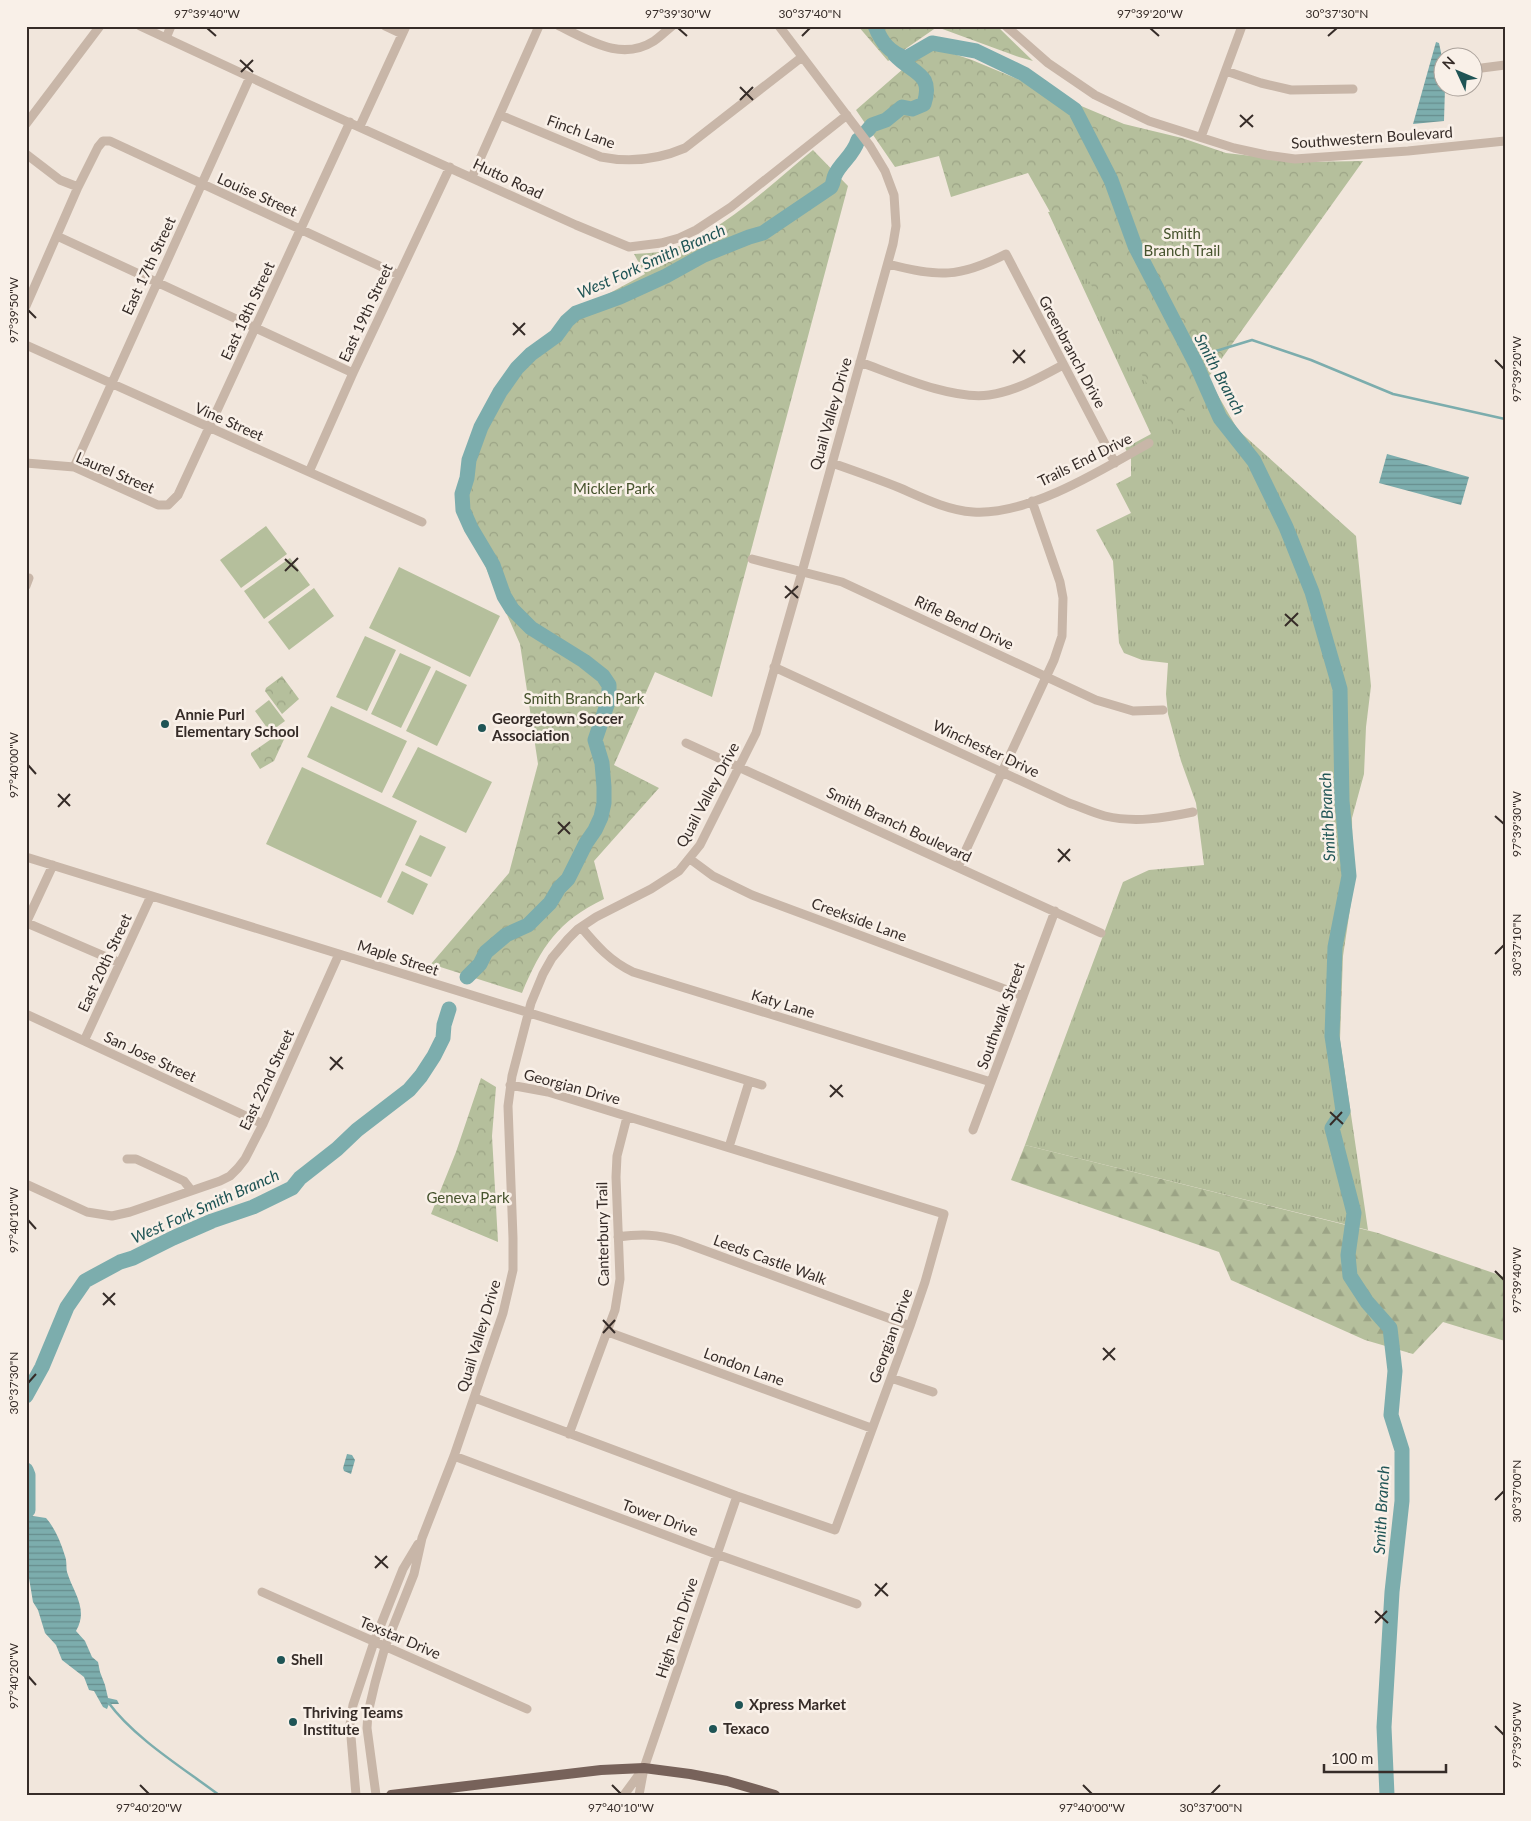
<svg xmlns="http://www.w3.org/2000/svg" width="1531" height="1821" font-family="Lato,sans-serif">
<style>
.grass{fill:url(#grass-tufts)}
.forest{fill:url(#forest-firs)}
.park{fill:url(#park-crowns)}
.garden{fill:#b5bf9c}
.water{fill:url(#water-rules)}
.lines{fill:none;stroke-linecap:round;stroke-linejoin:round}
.stream{stroke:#7cadad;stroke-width:2.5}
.river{stroke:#7cadad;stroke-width:15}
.minor{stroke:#c8b6a8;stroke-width:9}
.major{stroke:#77625a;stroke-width:10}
.ticks{fill:none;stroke:#362c28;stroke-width:2}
.poi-dot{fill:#1f5455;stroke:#f9f0e8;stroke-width:2}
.labels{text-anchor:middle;stroke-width:5;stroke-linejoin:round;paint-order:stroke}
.street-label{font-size:15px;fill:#362c28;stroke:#f9f0e8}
.park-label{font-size:15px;fill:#46532d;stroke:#f9f0e8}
.poi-label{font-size:15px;font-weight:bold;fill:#362c28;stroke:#f9f0e8;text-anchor:start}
.water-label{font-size:16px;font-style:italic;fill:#1f5455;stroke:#f9f0e8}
.neatline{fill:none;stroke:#362c28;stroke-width:2}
.ticks-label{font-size:12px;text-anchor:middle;fill:#362c28}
</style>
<defs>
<pattern id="grass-tufts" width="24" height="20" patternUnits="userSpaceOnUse" patternTransform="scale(1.25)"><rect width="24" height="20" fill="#b5bf9c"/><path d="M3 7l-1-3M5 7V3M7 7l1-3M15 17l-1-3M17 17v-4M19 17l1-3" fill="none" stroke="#9ca486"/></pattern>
<pattern id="forest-firs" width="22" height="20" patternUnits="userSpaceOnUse" patternTransform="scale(1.25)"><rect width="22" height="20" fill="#b5bf9c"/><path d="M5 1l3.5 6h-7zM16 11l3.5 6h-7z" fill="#9ca486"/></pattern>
<pattern id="park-crowns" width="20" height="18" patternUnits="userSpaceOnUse" patternTransform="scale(1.25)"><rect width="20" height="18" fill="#b5bf9c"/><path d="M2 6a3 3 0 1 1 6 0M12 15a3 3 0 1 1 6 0" fill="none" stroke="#9ca486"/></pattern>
<pattern id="water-rules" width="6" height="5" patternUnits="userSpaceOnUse" patternTransform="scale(1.25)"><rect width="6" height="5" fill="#7cadad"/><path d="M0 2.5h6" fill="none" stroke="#668d8d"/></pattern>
</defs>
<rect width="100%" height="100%" fill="#f1e6dc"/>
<path class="grass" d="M1109,207l129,223 118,106 15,150 -5,41 -2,47 -12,44 1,71 -10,67 -3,84 28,190 -343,-85 98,-263 26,-12 55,-5 -8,-62 -15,-42 -13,-47 -2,-20 2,-31 -26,-3 -18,-7 -5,-10 -6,-82 -17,-31 35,-17 -15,-29 15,-8v-17l-6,-11 26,-14 -103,-222z"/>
<path class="forest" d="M1025,1145l353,88 127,44v64l-62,-19 -30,32 -48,-14 -134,-60 -12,-28 -208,-72z"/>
<path class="park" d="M858,26h139l36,35 -14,-4 -82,-30 -49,34z
M927,48l15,2 30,10 152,64 58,14 44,15 78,9 59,-1 -191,267 -144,-255 -77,24 -12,-41 -44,11 -39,-57z
M813,150l35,36 -136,511 -57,-25 -41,93 45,23 -65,73 10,38c-46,22 -63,48 -82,94l-91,-29 78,-91 29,-109 -18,-120 -58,-130 2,-47 15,-41 30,-54 60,-57 76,-41 -11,-20c10,-1 21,-1 31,-3 55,-16 104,-65 148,-101z
M282,676l17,23 -17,15 -17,-23 1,-3z
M282,729l4,3v3l-12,26 -14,8 -9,-14v-2l26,-18 -1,-2z
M481,1078l15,9 -4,49 6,106 -67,-28 25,-62z"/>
<path class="garden" d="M266,526l21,28 -46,34 -21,-28z
M290,558l20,27 -46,34 -20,-28z
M399,567l101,49 -30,61 -101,-49z
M314,588l20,28 -45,34 -21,-28z
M365,636l31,14 -29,61 -31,-14z
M400,653l31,14 -30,61 -30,-14z
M436,670l31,15 -30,61 -31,-15z
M269,700l16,21 -15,11 -15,-21z
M331,706l76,35 -25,52 -75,-36z
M418,747l74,35 -26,51 -74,-36z
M302,767l115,54 -36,77 -115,-54z
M420,835l26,12 -15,30 -26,-12z
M402,871l26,13 -15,31 -26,-13z"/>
<path class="water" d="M1436,42l3,1 4,19 1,26h1l-1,33 -31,3z
M1387,454l82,23 -8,28 -82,-22z
M347,1454l5,1 3,5 -4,14 -7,-3 -1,-3z
M26,1510l7,6 13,2c9,10 15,25 19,38 2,5 1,11 2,16 6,20 22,37 9,59l9,10 7,16 6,5 2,10 5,13 3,13 9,2 2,4h-10l-2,5 -4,-2 -9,-16 -5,-1 -5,-13 -22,-17 -6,-15 -11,-12 -7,-23 -5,-8 -7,-42z"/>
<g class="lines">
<path class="stream" d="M1193,358l59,-18 59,20 82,34 112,25
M108,1702c26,36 75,66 111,93"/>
<path class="river" d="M875,26c7,17 14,26 31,32l26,-15 44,8 48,23 51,36 36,70 24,66 61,118 24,54 34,43 32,66 26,65 28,97 2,112 7,75 -14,71 -3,89 11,75 -11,17 22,85 -6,42 2,21 17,26 23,26 5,43 -4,44 11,35v51l-10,91 -8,135 3,68
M867,131l5,-6 14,-5 16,-13 10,2 12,-5c10,-31 -11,-30 -29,-49
M467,977l13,-13 6,-12 20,-17 22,-10 22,-22 9,-15 9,-9 18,-36 9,-13 6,-13 3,-14v-16l-2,-24 -7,-23 14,-41v-14l-6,-9 -19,-15 -53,-33 -19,-19 -8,-13 -11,-31 -22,-37 -8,-18 -1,-16 5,-16 2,-18 12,-33 19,-35 17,-24 14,-14 25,-18 11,-15 9,-8 44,-16 46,-21 38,-21 45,-18 14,-4 68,-46c3,-5 2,-8 4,-12 6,-13 18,-19 23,-35
M26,1396l16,-29 25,-60 18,-26 35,-19 13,-4 40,-20 39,-17 41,-14 39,-19 8,-10 37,-29 20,-19 52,-40 12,-14 13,-20 9,-18 1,-13 5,-16
M26,1470l2,5v35"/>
<path class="minor" d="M140,26l168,78 268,121 53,22 32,-4 18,-5 17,-8 35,-23 116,-92
M385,26l17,8
M559,26c30,14 62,36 95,15 6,-4 12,-10 18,-15
M1006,26l42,37 47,32 54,26 85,27 32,7 29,4 113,-8 97,-10
M166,38l5,-12
M1474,69l31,-4
M1226,71l35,12 30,7 62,-1
M500,115l101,42c30,6 56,3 84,-9l117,-91
M26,124l74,-98
M360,126l46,-100
M1201,137l41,-111
M26,154l34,26 18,7
M472,177l67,-151
M57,236l296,137
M888,264c51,13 71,14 118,-10l109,209
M26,306l52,-119 20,-40 5,-6h7l289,134
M26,345l283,127 113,50
M860,362c36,13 91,38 129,33 27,-4 50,-17 74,-30
M26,463l48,4 84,38h10l10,-10 172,-373
M832,463c23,8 46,16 68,25 23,10 47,22 73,24 55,4 129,-42 176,-69
M74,467l176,-390
M309,472l44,-99 97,-206
M752,559l90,23 254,118 37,11 30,-1
M26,586l3,-8
M774,667l295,136c12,4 24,10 36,13 30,7 59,2 88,-4
M686,743l415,190
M26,857l736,228
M690,859l23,17 39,19 271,101
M958,867l96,-207 8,-24 1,-38 -3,-16 -28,-81
M26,923l27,-58
M27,923l93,40
M581,927c16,19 29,34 52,45l358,110
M26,1014l237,110
M84,1041l67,-145
M973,1130l82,-219
M729,1147l20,-65
M127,1159h9l48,22 7,9
M26,1184l61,28 25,4 18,-4 90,-31 10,-5 8,-8 7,-9 18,-35 76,-170
M618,1237c22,-3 40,-3 61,4l231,85
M608,1332l263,96
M891,1378l42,14
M475,1398l262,98 98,34 75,-204 15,-44 19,-68 -396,-122 -38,-7
M569,1434l46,-124 5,-31 -4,-102 1,-21 10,-39
M454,1456l262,98 141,50
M262,1592l265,117
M356,1795l-6,-70 3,-20 21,-63 29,-73 15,-25
M376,1795l-9,-67 1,-15 7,-30 10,-36 29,-73 8,-36 32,-82 49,-143 10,-43v-32l-5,-132 4,-30 19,-73 12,-29 9,-16 16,-19 10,-10 18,-12 55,-28 28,-18 21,-26 56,-112 46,-161 91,-328 3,-18 -2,-31 -9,-24 -15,-25 -91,-120
M624,1795l19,-26
M639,1795l5,-27 93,-272"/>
<path class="major" d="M391,1795l210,-25 43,-2 46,6 37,7 48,14"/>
</g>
<path class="ticks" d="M207,28l9,8M678,28l9,8M1150,28l9,8M802,36l8,-8M1328,36l9,-8M240,60l13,12M241,72l12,-12M740,87l13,13M740,100l13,-13M1240,115l13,12M1240,127l13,-12M28,310l8,8M513,323l12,12M513,335l12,-12M1013,350l12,13M1495,360l9,9M1013,363l12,-13M285,559l13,12M285,571l13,-13M785,586l13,12M785,598l13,-12M1285,614l13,12M1285,626l13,-13M28,765l8,9M58,794l12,12M58,807l12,-13M1495,816l9,8M558,822l12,12M558,834l12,-12M1058,849l12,12M1058,862l12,-13M1495,954l9,-9M330,1057l13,12M330,1070l12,-13M830,1085l13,12M830,1097l12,-12M1330,1112l13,12M1330,1125l12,-13M28,1220l8,9M1495,1271l9,9M103,1293l12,12M103,1305l12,-12M603,1320l12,13M603,1333l12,-13M1103,1348l12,12M1103,1360l12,-12M28,1383l8,-9M1495,1500l9,-9M375,1556l13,12M375,1568l12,-12M875,1584l13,12M875,1596l12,-13M1375,1611l13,12M1375,1623l12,-12M28,1676l8,9M1495,1726l9,9M140,1785l9,9M612,1785l9,9M1083,1785l9,9M1211,1794l9,-9"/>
<g class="poi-dot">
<circle cx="165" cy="724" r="5"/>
<circle cx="482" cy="728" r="5"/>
<circle cx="281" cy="1660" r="5"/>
<circle cx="739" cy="1705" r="5"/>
<circle cx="293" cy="1722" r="5"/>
<circle cx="713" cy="1729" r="5"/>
</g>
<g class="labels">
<g class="street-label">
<text transform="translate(581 132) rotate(20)" y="5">Finch Lane</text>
<text transform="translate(1372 138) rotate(-4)" y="5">Southwestern Boulevard</text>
<text transform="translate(508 179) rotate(25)" y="5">Hutto Road</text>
<text transform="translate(257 195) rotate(24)" y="5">Louise Street</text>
<text transform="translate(149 266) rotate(-65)" y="5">East 17th Street</text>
<text transform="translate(248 311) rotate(-65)" y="5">East 18th Street</text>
<text transform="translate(366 313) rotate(-65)" y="5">East 19th Street</text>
<text transform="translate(1072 352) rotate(62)" y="5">Greenbranch Drive</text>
<text transform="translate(831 414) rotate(-74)" y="5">Quail Valley Drive</text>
<text transform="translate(229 422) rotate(24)" y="5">Vine Street</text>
<text transform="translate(1085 460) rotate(-26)" y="5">Trails End Drive</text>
<text transform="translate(115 473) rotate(23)" y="5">Laurel Street</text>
<text transform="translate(964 623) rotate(25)" y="5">Rifle Bend Drive</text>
<text transform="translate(986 749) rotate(25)" y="5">Winchester Drive</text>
<text transform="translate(708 795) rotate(-62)" y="5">Quail Valley Drive</text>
<text transform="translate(899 825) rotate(25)" y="5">Smith Branch Boulevard</text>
<text transform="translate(859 920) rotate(20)" y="5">Creekside Lane</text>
<text transform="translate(398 958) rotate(18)" y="5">Maple Street</text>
<text transform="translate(105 963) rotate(-65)" y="5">East 20th Street</text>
<text transform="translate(783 1004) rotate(17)" y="5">Katy Lane</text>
<text transform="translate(1001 1016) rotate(-70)" y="5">Southwalk Street</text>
<text transform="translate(150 1057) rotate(25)" y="5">San Jose Street</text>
<text transform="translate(267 1080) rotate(-65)" y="5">East 22nd Street</text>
<text transform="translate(572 1087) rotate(15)" y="5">Georgian Drive</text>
<text transform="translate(603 1234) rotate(-91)" y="5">Canterbury Trail</text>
<text transform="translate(770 1260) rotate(20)" y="5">Leeds Castle Walk</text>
<text transform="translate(479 1336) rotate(-73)" y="5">Quail Valley Drive</text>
<text transform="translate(891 1336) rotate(-70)" y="5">Georgian Drive</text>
<text transform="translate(744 1367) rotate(20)" y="5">London Lane</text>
<text transform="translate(660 1518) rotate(20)" y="5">Tower Drive</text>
<text transform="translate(677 1628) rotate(-72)" y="5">High Tech Drive</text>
<text transform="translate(400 1638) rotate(23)" y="5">Texstar Drive</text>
</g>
<g class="park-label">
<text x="1182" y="239">Smith<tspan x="1182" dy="17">Branch Trail</tspan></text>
<text x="614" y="494">Mickler Park</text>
<text x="584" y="704">Smith Branch Park</text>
<text x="468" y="1203">Geneva Park</text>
</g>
<g class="poi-label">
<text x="175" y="720">Annie Purl<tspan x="175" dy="17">Elementary School</tspan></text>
<text x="492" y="724">Georgetown Soccer<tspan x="492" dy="17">Association</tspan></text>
<text x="291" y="1665">Shell</text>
<text x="749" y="1710">Xpress Market</text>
<text x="303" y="1718">Thriving Teams<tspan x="303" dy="17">Institute</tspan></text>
<text x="723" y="1734">Texaco</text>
</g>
<g class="water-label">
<text transform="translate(651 261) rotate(-24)" y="6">West Fork Smith Branch</text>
<text transform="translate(1220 374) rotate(62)" y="6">Smith Branch</text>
<text transform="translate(1327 817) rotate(-93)" y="6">Smith Branch</text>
<text transform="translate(205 1206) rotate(-24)" y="6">West Fork Smith Branch</text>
<text transform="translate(1381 1510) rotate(-87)" y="6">Smith Branch</text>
</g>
</g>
<rect width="1531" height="1821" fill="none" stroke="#f9f0e8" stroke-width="55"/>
<g transform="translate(1458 72) rotate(314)"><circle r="24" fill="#f9f0e8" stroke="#aba29b"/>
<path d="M0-4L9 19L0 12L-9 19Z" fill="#1f5455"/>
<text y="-8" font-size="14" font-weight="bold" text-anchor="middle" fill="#362c28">N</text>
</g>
<path d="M1324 1764v8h122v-8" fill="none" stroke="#362c28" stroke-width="2.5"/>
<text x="1331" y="1764" font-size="15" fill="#362c28" stroke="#f9f0e8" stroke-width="4" paint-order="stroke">100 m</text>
<rect x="28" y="28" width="1476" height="1766" class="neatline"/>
<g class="ticks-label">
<text x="207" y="18">97°39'40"W</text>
<text x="678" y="18">97°39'30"W</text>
<text x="810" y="18">30°37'40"N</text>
<text x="1150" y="18">97°39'20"W</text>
<text x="1337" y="18">30°37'30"N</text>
<text transform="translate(14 310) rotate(-90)" y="4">97°39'50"W</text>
<text transform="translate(1517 369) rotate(-90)" y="4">97°39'20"W</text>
<text transform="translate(14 765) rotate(-90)" y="4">97°40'00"W</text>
<text transform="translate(1517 824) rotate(-90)" y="4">97°39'30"W</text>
<text transform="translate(1517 945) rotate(-90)" y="4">30°37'10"N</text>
<text transform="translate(14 1220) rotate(-90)" y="4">97°40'10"W</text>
<text transform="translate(1517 1280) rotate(-90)" y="4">97°39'40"W</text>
<text transform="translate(14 1383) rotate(-90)" y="4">30°37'30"N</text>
<text transform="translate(1517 1491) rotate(-90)" y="4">30°37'00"N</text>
<text transform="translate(14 1676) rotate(-90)" y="4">97°40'20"W</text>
<text transform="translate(1517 1735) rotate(-90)" y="4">97°39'50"W</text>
<text x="149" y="1812">97°40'20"W</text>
<text x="621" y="1812">97°40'10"W</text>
<text x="1092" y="1812">97°40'00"W</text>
<text x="1211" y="1812">30°37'00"N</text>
</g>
</svg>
